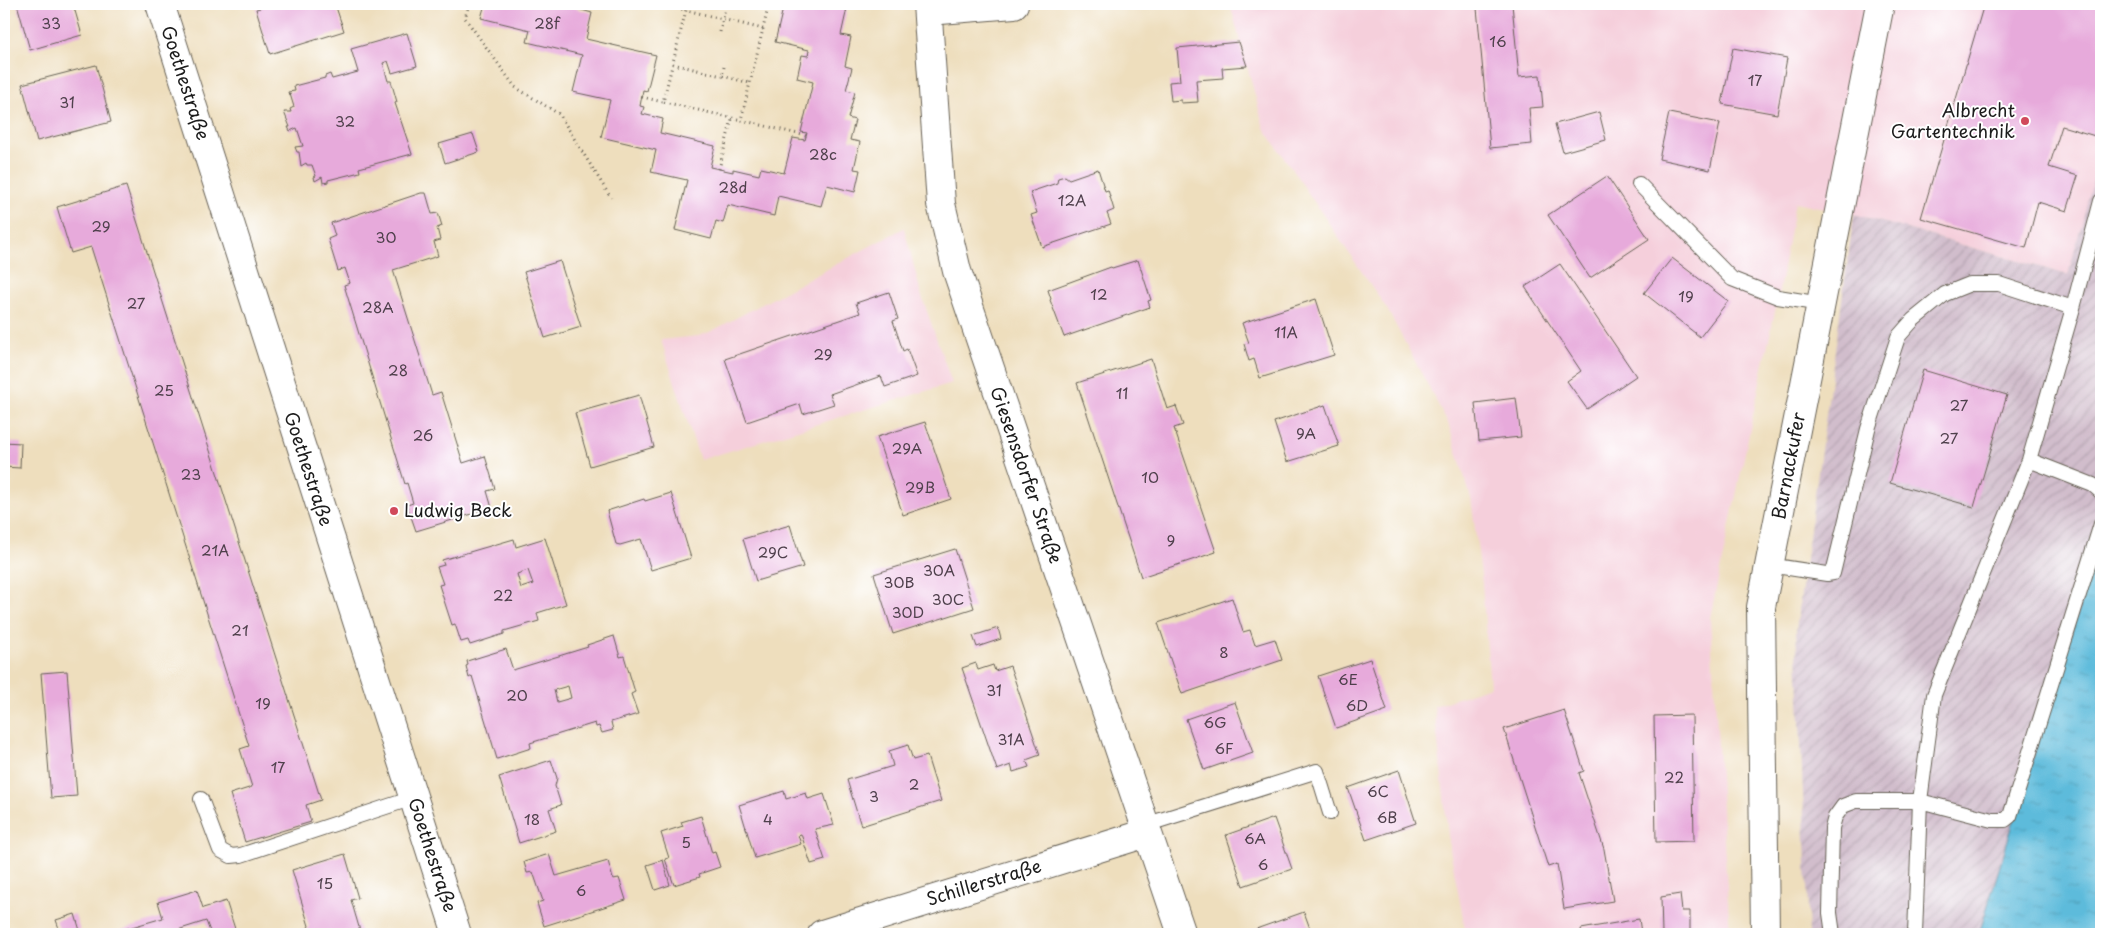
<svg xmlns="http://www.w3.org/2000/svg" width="2105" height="938" font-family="'Playpen Sans',sans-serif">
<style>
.built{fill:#f5cfdb}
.industrial{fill:url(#industrial-furrows)}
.water{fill:url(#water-ripples);stroke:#3c6c7c}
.building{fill:#e7aadb;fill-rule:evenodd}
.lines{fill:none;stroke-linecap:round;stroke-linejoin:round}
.service-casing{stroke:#666054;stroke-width:16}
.minor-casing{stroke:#666054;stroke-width:30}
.tertiary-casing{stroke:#666054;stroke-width:30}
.path{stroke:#666054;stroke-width:3;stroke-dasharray:1 4;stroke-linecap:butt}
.service{stroke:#fff;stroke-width:14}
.minor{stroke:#fff;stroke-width:28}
.tertiary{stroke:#fff;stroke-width:28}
.poi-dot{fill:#d1495b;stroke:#fff;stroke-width:2}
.labels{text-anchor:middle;stroke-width:4;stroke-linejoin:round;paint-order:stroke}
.number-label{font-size:15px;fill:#4f404c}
.street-label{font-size:18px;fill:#1c1c1c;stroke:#fff}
.poi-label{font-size:18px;fill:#1c1c1c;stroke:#fff;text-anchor:end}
</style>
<defs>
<pattern id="industrial-furrows" width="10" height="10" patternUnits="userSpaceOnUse" patternTransform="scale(1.25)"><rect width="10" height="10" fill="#d1bdcc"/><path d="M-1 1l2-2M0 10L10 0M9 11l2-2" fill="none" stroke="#b3a2af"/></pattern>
<pattern id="water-ripples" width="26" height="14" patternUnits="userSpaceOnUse" patternTransform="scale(1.25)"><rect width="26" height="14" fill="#5dbbdb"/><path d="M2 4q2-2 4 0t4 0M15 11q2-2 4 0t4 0" fill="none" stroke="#50a0bb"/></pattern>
</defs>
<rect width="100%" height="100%" fill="#fff"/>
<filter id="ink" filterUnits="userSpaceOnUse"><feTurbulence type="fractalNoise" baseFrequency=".02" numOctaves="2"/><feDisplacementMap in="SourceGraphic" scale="10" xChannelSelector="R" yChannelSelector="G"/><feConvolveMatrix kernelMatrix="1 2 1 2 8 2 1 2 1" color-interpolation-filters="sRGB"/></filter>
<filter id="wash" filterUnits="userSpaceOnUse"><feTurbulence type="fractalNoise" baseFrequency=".0096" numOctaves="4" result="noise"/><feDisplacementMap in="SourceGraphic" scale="20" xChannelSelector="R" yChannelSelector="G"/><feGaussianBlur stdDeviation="1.12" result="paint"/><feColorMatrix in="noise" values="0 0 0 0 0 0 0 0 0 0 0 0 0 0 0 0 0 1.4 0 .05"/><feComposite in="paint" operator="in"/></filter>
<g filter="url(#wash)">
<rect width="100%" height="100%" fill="#eedebd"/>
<path class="built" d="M1230,4h871v151l-33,120 -214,-61 -59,-12 -17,95 -68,321 20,316h-264l-17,-90 -15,-138 56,-19 -8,-104 -11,-85 -23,-75 -61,-114 -123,-181z
M904,228l18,69 30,86 -252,77 -39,-120 38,-4 13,-5z"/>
<path class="industrial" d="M2100,155l1,382 -122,397h-170l-13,-304 58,-416 214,61z"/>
<path class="water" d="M2101,537v397h-122z"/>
<g id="blocks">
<path class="building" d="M17,4h56l9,31 -52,15z
M259,4h76l9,27 -74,23 -14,-45 4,-1z
M485,4h91l-1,4 17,5 -6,26 70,16 -9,36 -4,-1 -3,16 4,1 -2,7 21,5 -3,14 55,13 -5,21 23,5v-3l26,6 2,-7 23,5 9,-35 12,2 2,-7 -6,-1 12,-50 -16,-4 5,-23 6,1 1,-6 -34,-8 9,-38h64l-7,31 10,2 -6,29 7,2 -6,22 9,2 -7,26 7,2 -5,20 10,2 -6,27 6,1 -5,22 -28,-7 -6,21 -43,-10 -4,20 -46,-11 -5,18 -7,-2 -5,18 -36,-9 12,-50 -36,-8 5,-22 -55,-13 9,-37 -37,-8 9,-37 -55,-13 3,-12 -49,-12z
M1498,4h14l7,73 21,-2 3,32 -14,1 3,36 -42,4 -13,-140z
M1984,4h117v113l-6,19 -33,-10 -13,41 29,9 -11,35 -29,-9 -12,46 -105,-30z
M407,33l10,33 -25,7 -4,-12 -5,2 5,18h3l6,21 -2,1 17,51 -53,14 1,4 -32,8v2l-5,1 -1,-6 -7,4 -1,-4 2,-1 -4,-11h-5l-1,-2 -5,3 -2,-14h-2l-2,-5 8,-1 -6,-18 -7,3 -2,-4h2l-6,-15h7l-1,-3 4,-2 -4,-13 -1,1 -1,-3 7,-1 -1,-5 31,-8v-2l5,-2 2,5 26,-7 -7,-23z
M1239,42l8,24 -25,2 1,10 -27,2 2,22 -17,1v-3l-10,1 -2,-19 11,-1 -3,-33z
M1733,48l54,10 -10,56 -55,-10z
M96,65l15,57 -74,19 -15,-57z
M1599,112l7,28 -43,12 -8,-28z
M1669,113l51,10 -10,47 -51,-11z
M473,134l6,18 -34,11 -6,-19z
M1098,169l7,22 3,-1 6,20 -7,3 4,11 -69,23 -11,-32 6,-2 -7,-21 27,-9 1,-5 7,-2 4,3z
M1607,176l42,63 -59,39 -42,-63z
M126,186l195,614 -15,5 5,17 -66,20 -15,-48 22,-7 -12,-38 9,-3 -158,-499 -20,6 -14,-46z
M421,193h5l6,21 6,-1 4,13 -5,2 3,12 -6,2 4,14 -45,14 39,125 9,-3 22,71 22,-7 10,33 -8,2 5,17 -76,23 -9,-26 6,-2 -6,-20 -2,1 -61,-199 6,-2 -5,-15 -7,3 -10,-32 7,-3 -4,-13z
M1672,258l56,43 -28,36 -56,-44z
M1138,260l13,40 -3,1 2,6 -86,30 -14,-37 1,-1 -3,-9 63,-23 1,1z
M560,261l21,66 -36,11 -21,-66z
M1560,264l76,112 -49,33 -20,-28 14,-10 -56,-84z
M889,292l9,27 -5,2 10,30 4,-2 10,27 -32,11 -4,-11 -51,18 4,10 -31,10 -3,-10 -53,18 -22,-63 135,-46 -4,-10z
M1316,299l18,56 -74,23 -6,-19 -5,2 -5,-17 5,-1 -7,-20z
M1151,359l16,50 9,-3 7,19 -9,3 42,124 -75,25 -64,-194z
M1923,370l84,25 -33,112 -84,-24z
M639,395l15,52 -64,19 -15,-53z
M1516,398l5,39 -42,4 -4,-38z
M1325,405l14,41 -52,16 -13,-40z
M925,422l26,77 -48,16 -26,-78z
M4,442l17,1 -1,25 -16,-1z
M671,493l20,65 -40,12 -10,-31 -21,6 -4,-1 -9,-33 37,-12 1,2z
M790,525l13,42 -47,14 -13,-42z
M545,538l21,66 -29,9 2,8 -35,10v3l-34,11 -2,-5 -7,2 -6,-18 -3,1 -13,-40 4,-1 -6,-17 7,-2 -2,-5 72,-21 2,8zM528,570l5,14 -12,4 -4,-14z
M955,549l19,59 -81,26 -19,-60z
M1232,598l11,34 7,-2 5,15 20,-6 7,21 -100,34 -24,-71z
M998,628l3,11 -24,8 -4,-11z
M614,636l6,21 4,-1 11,36 -4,2 7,20 -27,8 2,8 -11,3 -3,-7 -3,1 -1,-4 -65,20 1,5 -34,11 -25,-83 -3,2 -3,-12 2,-1 -1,-4 39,-12 7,21 75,-23 -1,-2zM568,686l3,12 -14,4 -3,-12z
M1370,659l17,51 -51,18 -18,-52z
M976,663l2,7 15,-5 2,6 15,-5 30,89 -14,5 3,7 -16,5 -2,-7 -14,5 -35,-102z
M67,671l10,125 -26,2 -10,-125z
M1235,702l18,51 -49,17 -18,-51z
M1564,710l20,61 -5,2 25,76 9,52 -49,8 -7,-45 -9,3 -44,-138z
M1692,715l2,126 -38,1 -2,-126z
M908,745l5,15 14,-4 14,45 -80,25 -14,-46 46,-14 -4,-15z
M551,760l6,18 -2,8 6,19 -12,4 7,22 -37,12 -20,-66z
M1399,770l17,53 -50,17 -18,-52z
M784,791l2,8 20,-6 2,6 16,-5 10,31 -19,4 10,31 -14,4 -10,-30 -3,1 3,9 -46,14 -16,-53z
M701,816l11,37 3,-1 5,15 -21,7 1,3 -26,8 -9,-26 4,-1 -8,-25 22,-7 -2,-4z
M1274,818l18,51 -49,17 -17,-51z
M345,854l13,44 -7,2 10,34h-61l5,-2 4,-6 -17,-56z
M549,854l7,22 52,-15 5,18 6,-1 7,22 -82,26 -7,-23 6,-2 -10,-29 -6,1 -3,-11z
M663,860l7,25 -15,5 -8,-25z
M197,890l6,18 23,-7 10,31 -9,2h-16l-5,-13 -38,12v1h-49l-1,-3 45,-13 -5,-16z
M1680,894l2,17h8v23h-28l-1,-37z
M1304,912l8,22h-54l-2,-5z
M75,914l6,20h-20l-5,-14z
M1639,919l2,14 -59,1 -1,-5z"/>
</g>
</g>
<g filter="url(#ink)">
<use href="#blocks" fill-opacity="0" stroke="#666054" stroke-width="1"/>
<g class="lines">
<defs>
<path id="service" d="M1639,184l93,95 46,18 43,7
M2029,460l64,25 8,7
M1769,565l58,9 6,-1 35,-144 30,-92 15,-17 32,-26 25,-10h29l74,24
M201,799l19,51 11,6 10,-1 172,-57
M1145,825l172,-54 13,42
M1833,934l-3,-21 2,-85 3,-11 8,-11 13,-5h64l72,19h13l5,-4 91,-292
M1915,934l5,-133 14,-106 95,-235 44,-152 28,-107"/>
<path id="minor" d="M160,4l297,930
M928,11l86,-7
M822,934l325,-101
M1765,934l-4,-327 119,-603"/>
<path id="tertiary" d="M927,4l14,200 16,67 225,663"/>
</defs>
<use href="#service" class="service-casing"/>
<use href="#minor" class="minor-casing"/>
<use href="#tertiary" class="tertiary-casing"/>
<path class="path" d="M469,4l-4,14 50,69 44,27 52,84
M657,4l29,6
M769,4l-28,116 65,16
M720,32l5,-24
M673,64l49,12
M724,67l-2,9 28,7
M642,97l21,5 23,-92 77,19
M664,102l77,18
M719,169l13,-50"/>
<use href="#service" class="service"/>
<use href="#minor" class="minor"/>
<use href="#tertiary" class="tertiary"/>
</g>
</g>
<g class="poi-dot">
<circle cx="2025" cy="121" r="5"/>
<circle cx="394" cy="511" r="5"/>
</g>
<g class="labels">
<g class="number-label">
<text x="51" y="29">33</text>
<text x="547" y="29">28f</text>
<text x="1498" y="47">16</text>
<text x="1755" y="86">17</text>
<text x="67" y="108">31</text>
<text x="345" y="127">32</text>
<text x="823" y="160">28c</text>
<text x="733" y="193">28d</text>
<text x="1072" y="206">12A</text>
<text x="101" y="232">29</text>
<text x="386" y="243">30</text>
<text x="1099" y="300">12</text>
<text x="1686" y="302">19</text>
<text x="136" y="309">27</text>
<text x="378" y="313">28A</text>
<text x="1286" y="338">11A</text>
<text x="823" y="360">29</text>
<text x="398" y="376">28</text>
<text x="164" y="396">25</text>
<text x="1122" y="399">11</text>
<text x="1959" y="411">27</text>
<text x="1306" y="439">9A</text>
<text x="423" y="441">26</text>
<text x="1949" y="444">27</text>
<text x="907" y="454">29A</text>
<text x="191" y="480">23</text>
<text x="1150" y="483">10</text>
<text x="920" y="493">29B</text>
<text x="1171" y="546">9</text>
<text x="215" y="556">21A</text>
<text x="773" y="558">29C</text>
<text x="939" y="576">30A</text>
<text x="899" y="588">30B</text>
<text x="503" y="601">22</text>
<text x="948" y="605">30C</text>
<text x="908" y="618">30D</text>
<text x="240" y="636">21</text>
<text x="1224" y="658">8</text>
<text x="1348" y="685">6E</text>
<text x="994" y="696">31</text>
<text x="517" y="701">20</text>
<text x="263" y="709">19</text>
<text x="1357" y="711">6D</text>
<text x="1215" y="728">6G</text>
<text x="1011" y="745">31A</text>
<text x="1224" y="754">6F</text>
<text x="278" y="773">17</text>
<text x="1674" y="783">22</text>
<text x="914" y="790">2</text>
<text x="1378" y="797">6C</text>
<text x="874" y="802">3</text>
<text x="1387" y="823">6B</text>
<text x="532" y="825">18</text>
<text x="768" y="825">4</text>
<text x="1255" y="844">6A</text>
<text x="686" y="848">5</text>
<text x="1263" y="870">6</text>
<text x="325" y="889">15</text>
<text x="581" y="896">6</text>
</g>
<g class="street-label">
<text transform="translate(185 83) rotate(72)" y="6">Goethestraße</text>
<text transform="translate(1789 466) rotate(-79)" y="6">Barnackufer</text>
<text transform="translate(308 469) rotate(72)" y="6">Goethestraße</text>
<text transform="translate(1026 475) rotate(71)" y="6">Giesensdorfer Straße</text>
<text transform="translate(432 855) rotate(72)" y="6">Goethestraße</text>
<text transform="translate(984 883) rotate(-17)" y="6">Schillerstraße</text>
</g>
<g class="poi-label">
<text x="2015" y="117">Albrecht<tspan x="2015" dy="21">Gartentechnik</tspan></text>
<text x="404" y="517" text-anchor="start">Ludwig Beck</text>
</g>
</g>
<rect width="2105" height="938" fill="none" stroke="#fff" stroke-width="20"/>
</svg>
